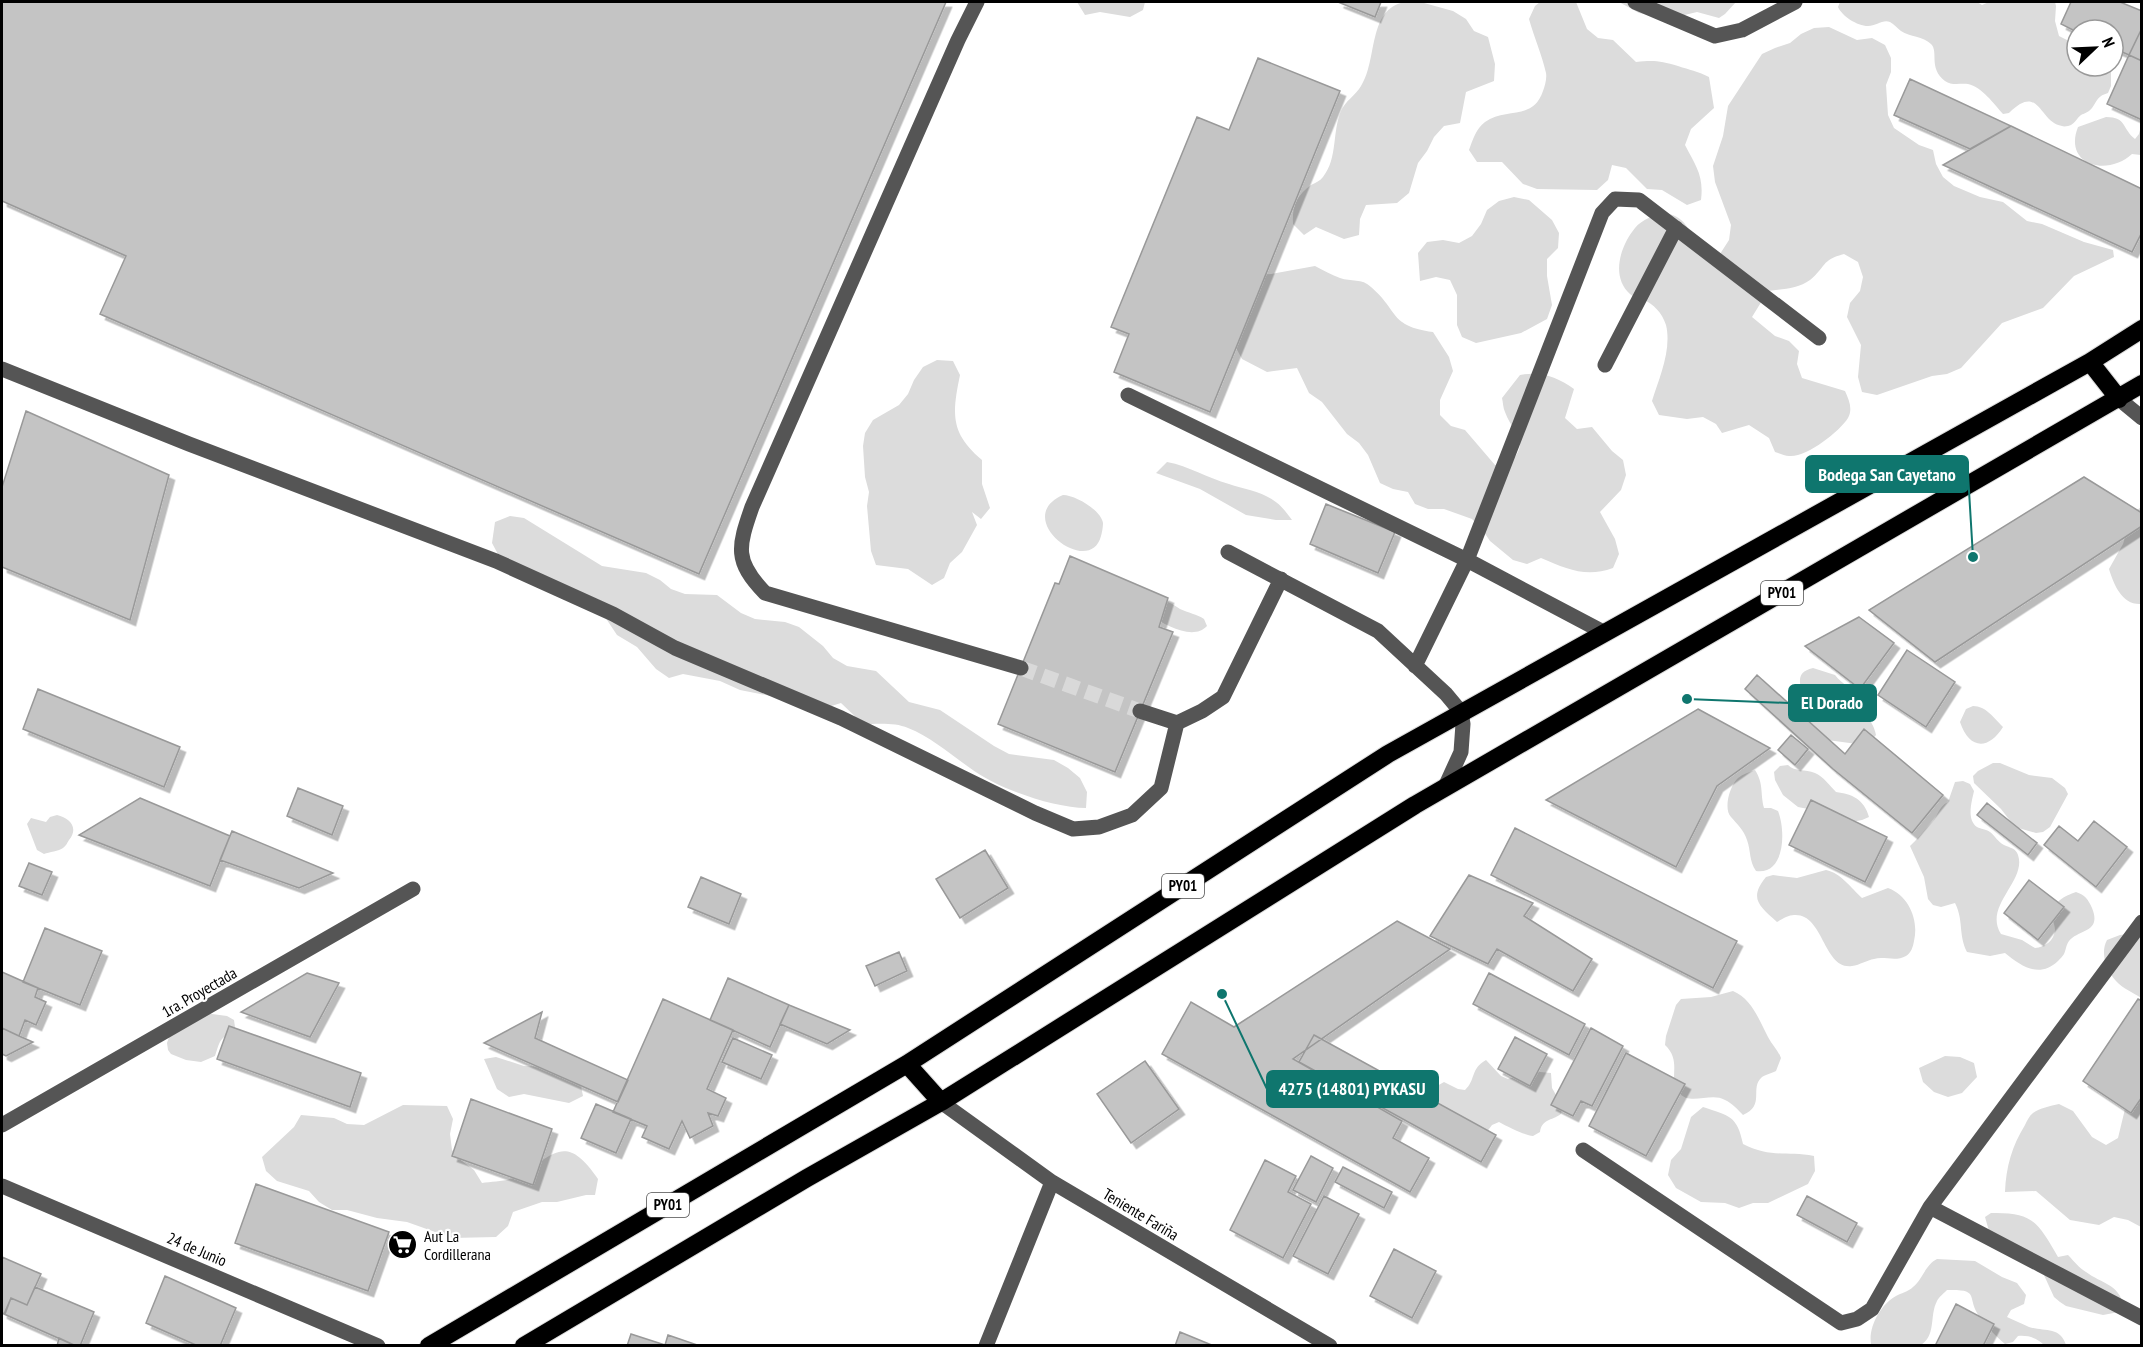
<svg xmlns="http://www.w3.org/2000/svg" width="2143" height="1347" font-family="'PT Sans Narrow',sans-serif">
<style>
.green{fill:#dcdcdc}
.building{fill:#c4c4c4;stroke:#999;stroke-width:1.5;filter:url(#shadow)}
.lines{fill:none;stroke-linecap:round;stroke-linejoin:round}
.minor-tunnel{stroke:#d9d9d9;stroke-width:15;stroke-dasharray:15 8;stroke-linecap:butt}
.highway-casing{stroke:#dbdbdb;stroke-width:20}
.minor{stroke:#555;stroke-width:15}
.highway{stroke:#000;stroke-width:18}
.labels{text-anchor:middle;stroke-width:4.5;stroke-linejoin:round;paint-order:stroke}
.shield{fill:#fff;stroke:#4c4c4c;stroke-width:1.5}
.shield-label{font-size:15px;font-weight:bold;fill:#000}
.street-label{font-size:16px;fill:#000;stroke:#fff}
.poi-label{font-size:16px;fill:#000;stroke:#fff;text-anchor:start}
.leader{fill:none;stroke:#0f766e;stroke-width:2}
.callout-dot{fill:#0f766e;stroke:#fff;stroke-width:2}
.callout{fill:#0f766e;stroke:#0f766e;stroke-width:2}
.callout-label{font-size:18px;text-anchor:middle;font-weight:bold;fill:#fff}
</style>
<defs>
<filter id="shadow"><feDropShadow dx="5.5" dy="5.5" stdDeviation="0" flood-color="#0004"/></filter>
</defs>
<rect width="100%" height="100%" fill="#fff"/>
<path class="green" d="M1077,2h68l-2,8 -13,7 -30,-5 -15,3z
M1405,2l19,1 29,8 13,8 8,12 14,6 7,27 -1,17 -28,11 -6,31 -16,3 -10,11 -7,14 -9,12 -9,30 -12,10 -31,2 -6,14 -1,16 -15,4 -28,-12 -12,8 -11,-11c-1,-17 3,-28 18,-39 4,-2 9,-4 12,-8 15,-19 9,-45 18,-66 4,-10 15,-16 20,-25 17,-26 6,-77 44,-84z
M1540,2h36l11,27 11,9 15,2 23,22c18,-2 25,-1 42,4 12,4 19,5 31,11l5,31 -23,21 -6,16c11,21 19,31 16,55l-14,5 -25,-15 -15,-1 -21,-21 -14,-3 -4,15 -11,10 -60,-1 -14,-5 -21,-22h-25l-8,-12c4,-11 7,-21 16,-28 21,-15 48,-1 58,-31 2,-5 4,-13 3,-18 -4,-18 -12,-36 -17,-54l6,-13z
M1619,2h117l-11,12 -6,4 -22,-6 -29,7 -29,-6z
M1840,2h137l5,3 7,-3h66l1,4 -1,15 4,15 18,9v21h34v20l-3,7c-10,3 -10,6 -16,15 -3,4 -7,5 -11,7 -4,3 -6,8 -10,10 -2,1 -7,2 -9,1 -23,-3 -22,-44 -53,-13l-6,1c-9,-10 -21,-27 -35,-30 -8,-1 -16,2 -23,-3 -17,-13 -6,-29 -14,-37 -8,-8 -21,-7 -30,-13 -3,-2 -7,-7 -11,-9 -7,-3 -14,4 -22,4 -11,0 -26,-10 -30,-19z
M1829,27l28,13 15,-2 13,7 6,13v14l-5,13 2,30 6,13 25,17 14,5 3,14 7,13 11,9 26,11 23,5 24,19 15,3 42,18 29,8 1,7 -40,19 -31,32 -41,15 -41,45 -14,6 -15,2 -55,19 -15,-3 -4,-15 3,-32 -14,-28 3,-14 10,-12 3,-14 -5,-15 -14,-8c-23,6 -18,13 -34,26 -12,9 -28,9 -42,11l-16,26 23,19 14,5 10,10 -2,13 5,14 43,13c4,9 8,18 3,27 -9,14 -42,40 -59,38 -4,0 -10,-3 -14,-4l-6,-14 -20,-13 -27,8 -6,-9 -13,-7 -16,2 -28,-4 -7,-14c7,-23 20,-51 14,-76 -4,-12 -12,-21 -24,-26 -4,-1 -9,-2 -12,-5 -20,-18 -9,-49 5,-66 7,-9 22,-15 33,-14 17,2 23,20 30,32l22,8 9,-14 2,-15 -16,-43 -2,-16 10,-30 5,-30 34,-52 13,-6 15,-5 11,-9 13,-6z
M2106,117c21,0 16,12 29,22l4,-5 2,-8v29l-9,-1c-25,23 -69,11 -54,-27z
M1514,197l15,3 23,20 7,13 -1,15 -11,11v17l5,29 -5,14 -26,14 -45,10 -14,-6 -5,-12v-30l-7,-15 -14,-3 -16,4 -2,-28 9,-11 16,-2 16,3 13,-7 9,-12 6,-14 12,-9z
M1315,266c8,4 17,9 25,12 11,4 22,0 31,9 28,24 18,39 62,45l16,25 4,14 -13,29v15l11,11 14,4 30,35 15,-1c21,-26 4,-28 -5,-52 -2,-4 -2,-10 -3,-14l18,-23c21,-4 37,2 54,14l-9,29 12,11 15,-2 20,24 11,9 3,15 -5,15 -21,22 15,27 4,15 -6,14c-27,10 -46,1 -72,-10l-14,6 -14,-4 -23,-19 -8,-12 -10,-10 -28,-10h-16l-13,-5 -7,-12 -15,-3 -13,-6 -12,-28 -9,-12 -12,-9 -25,-32 -13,-9 -12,-25 -30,4 -25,-13 -7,-13 20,-71 16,-1z
M937,360l16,1 7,14c-8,39 -10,58 22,85v24l8,24 -9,11 -9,-7 5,13 -15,27 -12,11 -6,15 -12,7 -24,-16 -32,-4 -5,-14 -4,-45 2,-14 -4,-15 -2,-31 2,-13 8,-13 26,-15 9,-11 6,-14 9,-13z
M1167,462c22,4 40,16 62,22 14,5 31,7 44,16 8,5 13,12 19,20h-16l-30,-5 -46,-26 -44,-16z
M1063,495c12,0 38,15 40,28 0,4 -1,10 -2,13 -11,43 -91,-18 -38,-41z
M2141,507v97c-19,1 -27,-19 -32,-35l14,-25 9,-30z
M510,516l14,2 78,48 44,7 14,7 11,9 14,5 32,1 24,18 14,6 30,3 14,5 24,19 10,12 14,8 29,5 33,31 31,8 54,36 15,8 45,6 14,8 12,10 7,14 -1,16c-33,0 -90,-20 -116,-40 -20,-14 -39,-31 -62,-40 -13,-6 -31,-4 -45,-4l-22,-21 -13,4 -88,-17 -20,-9 -37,-7 -14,4 -13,-9 -19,-22 -20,-12 -16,-24 -101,-53 -8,-15 3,-21z
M1162,600c8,2 12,5 18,9 8,4 17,5 24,10l3,7c-14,15 -41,-1 -56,-10z
M1813,668l22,7c7,9 17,13 21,20 4,6 5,13 9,18 5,8 9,12 11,22l-5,6 -14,3 -37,-5 -18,-21c0,-8 1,-17 0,-24 -3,-14 -5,-22 11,-26z
M1973,706c13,0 21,12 30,21 -15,24 -34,22 -43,-5l6,-13z
M1993,763h7l29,12 23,3 13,10 3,6 -18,33 -7,5 -7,1 -21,-6 -14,-18 -27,-26 -1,-7 5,-5z
M1788,765c7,7 17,4 27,8 8,3 15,13 21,19 16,2 28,7 33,25l-7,3 -22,4 -27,-14 -15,-3 -15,-12 -8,-15 -1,-8 6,-6z
M1755,770c9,14 5,23 9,38h7l7,3c8,20 7,64 -22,60 -7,-10 -5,-20 -9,-31 -3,-10 -10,-16 -16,-23 -8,-8 -1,-32 7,-39 5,-4 12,-6 17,-8z
M1963,781l7,3 4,7c-2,10 -8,28 3,36 4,2 9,2 13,5 5,4 8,10 14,13 6,3 12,3 14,10 9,26 -35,51 -17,79l21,6 13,8c10,-1 19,-7 20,-18 0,-5 -3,-10 -2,-15 0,-14 12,-19 23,-23 9,3 12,7 16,16 10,25 -13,21 -23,33 -3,4 -3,9 -5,13 -1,2 -5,6 -6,7 -19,18 -37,5 -53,-8l-15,3 -23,-4c-9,-18 -3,-31 -12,-49l-14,4 -8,-2 -5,-6 -4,-22 -14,-31c7,-6 13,-15 20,-22 8,-7 8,-17 18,-22l7,-20z
M57,815c13,3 22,13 12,25 -2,3 -3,6 -6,8 -4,3 -14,4 -19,6l-7,-4 -10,-26 4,-6 15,4 4,-5z
M1826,870c15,3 25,18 36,28l26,-10c21,8 31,32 26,53 -1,6 -3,12 -8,15 -10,6 -22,0 -32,3 -7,1 -14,6 -22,7 -29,4 -28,-53 -58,-51 -5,0 -12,4 -17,7 -17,-16 -29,-23 -11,-45l7,-2 24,3z
M2141,932v66c-7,-5 -19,-10 -25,-17 -10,-11 -16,-28 -9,-41l13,-5z
M1733,991c19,8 26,29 35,46 4,8 10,13 13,21l-5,13c-4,2 -11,4 -14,6 -13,11 4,28 -19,38 -5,-5 -11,-12 -18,-15 -14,-8 -35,6 -46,-7 -12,-13 4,-31 -14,-48l1,-9 10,-31 5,-6 30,-2z
M197,1012l30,4 7,4 1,7 -4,7c-12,3 -12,11 -16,22l-14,6 -15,-2 -15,-6 -3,-4 -1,-7 5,-15z
M1945,1056l15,1 14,6 3,14 -15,16 -14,4 -14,-5 -11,-10 -4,-14z
M496,1057l28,9 30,1 26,14 3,15 -14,7 -45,-9 -15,3 -12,-8 -13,-30z
M1486,1060l15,16 7,3 22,-8 21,2 1,15 11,19 -2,7c-10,7 -19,5 -21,18l-7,4c-9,-1 -25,-9 -34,-14l-7,3 -9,12 -63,-27 4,-15 10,-3 3,-6 7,-4 14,7 7,1c11,-10 5,-21 21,-30z
M2141,1081v146l-13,-7 -14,-3 -15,8 -29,-5 -34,-29 -31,1c1,-25 7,-46 20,-67 2,-4 4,-9 8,-12 7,-5 17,-7 26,-9l14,7 19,26 14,8 12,-7 7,-29z
M403,1105l44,1 6,13 -3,15 2,16 10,11 12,9 8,13c10,-2 24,-1 32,-6 39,-19 50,-48 84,2l-3,16h-9l-29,7h-15l-29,10 -5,14 -12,11 -44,1 -45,-16 -30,-4 -30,-8h-15l-13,-8 -10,-11 -32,-10 -11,-10 -4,-14 32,-30 7,-12 33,3 13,6 17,1z
M1703,1107c26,9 34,8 40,37 27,14 43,7 71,12l1,15 -7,13 -40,19h-15l-14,5 -14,-5 -24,-1 -25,-14 -8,-13 3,-15 10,-11 10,-32z
M1991,1213c43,-1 47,10 67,44l10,-2c6,6 11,13 18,17 16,12 32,11 38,34l-5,6 -16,3 -37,-9 -6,-4 -6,-5 -16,-35 -49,-31 -4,-14z
M1937,1259l38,2 27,16 15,6 9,12 -2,9 -13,6 -4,7c7,3 15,7 22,10 15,5 31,-1 37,18h-22c-7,-7 -16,-10 -26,-9l-5,6 -8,2c-9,-8 -20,-18 -26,-28 -13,-19 2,-27 -32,-26 -3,3 -8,7 -10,11 -8,15 0,36 -18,45l-48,-2c-3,-17 10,-40 25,-48 5,-3 12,-4 17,-9 10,-8 12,-22 24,-28z"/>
<path class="building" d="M2,2h944l-247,572 -599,-260 26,-58 -124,-55z
M1338,2h43l-6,15z
M2071,2h49l22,9v17l-13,27 -16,-7v-18h-36v2l-16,-8z
M2142,28v33l-13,-6z
M2129,55l13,6v59l-35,-16z
M1258,58l82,33 -130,321 -96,-40 15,-38 -18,-7 86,-210 32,13z
M1910,79l101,47 -41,23 -76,-34z
M2011,126l131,63v43l-10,20 -189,-87z
M26,411l143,64 -39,145 -128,-53v-80z
M2084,477l58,36v13l-207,136 -66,-52z
M1326,504l69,28 -17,41 -68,-29z
M1070,556l98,42 -9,29 14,5 -58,140 -117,-48 57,-141 4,1z
M1859,617l35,26 -34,46 -55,-43z
M1907,650l48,32 -29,45 -48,-32z
M1757,675l88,79 19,-25 79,66 -31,38 -79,-64 -88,-80z
M38,689l142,58 -16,40 -141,-58z
M1698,709l72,39 -53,38 -41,81 -130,-67z
M1791,735l17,14 -13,16 -17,-15z
M298,788l45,18 -11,29 -45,-19z
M140,798l90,38 -20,50 -131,-51z
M1811,800l76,37 -22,45 -76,-37z
M1987,803l50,40 -9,12 -51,-40z
M2094,821l33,26 -31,40 -52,-42 15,-19 19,15z
M1515,828l222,113 -24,47 -222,-113z
M232,831l101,42 -34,15 -79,-28z
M985,850l23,38 -48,30 -24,-39z
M29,863l23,9 -10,23 -23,-9z
M1469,875l64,28 -9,13 68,43 -19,32 -76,-42 -9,15 -58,-28z
M701,877l40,17 -12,30 -41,-17z
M2029,880l35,27 -26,33 -34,-27z
M1397,921l53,28 -157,110 109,62 -9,17 36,20 -19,34 -248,-138 29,-52 43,25z
M45,928l57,23 -22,54 -57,-23z
M899,952l8,19 -32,15 -9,-20z
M2,972l36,16 -3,9 11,5 -10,23 -11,-5 -6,16 -17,-8z
M307,973l32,10 -29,54 -69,-25z
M1489,973l96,51 -16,31 -96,-51z
M728,978l61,27 -19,42 -60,-27z
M663,999l70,31 -26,59 19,9 -8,18 -10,-3 5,13 -23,12 -8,-17 -13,28 -27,-12 5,-11 -34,-14z
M2138,999l4,2v96l-11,16 -48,-32z
M789,1005l61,25 -23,14 -47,-20z
M542,1012l-7,26 93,42 -10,22 -134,-59z
M229,1026l132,47 -11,34 -133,-48z
M2,1028l17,8 14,6 -27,14 -4,-2z
M1591,1028l32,18 -31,60 -11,-5 -8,15 -22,-11z
M1314,1035l182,100 -15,27 -182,-100z
M1515,1037l32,17 -17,32 -32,-17z
M733,1038l39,17 -11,24 -39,-17z
M1626,1053l59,31 -39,72 -57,-30z
M1145,1061l34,48 -48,34 -34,-49z
M471,1099l81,30 -19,56 -81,-29z
M596,1104l35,15 -15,34 -35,-15z
M1311,1156l22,12 -17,34 -23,-12z
M1265,1160l31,16 -8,16 23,12 -28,54 -53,-28z
M1343,1167l49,25 -8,16 -49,-26z
M256,1184l133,48 -21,59 -133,-48z
M1324,1196l35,18 -31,60 -35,-18z
M1807,1196l50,27 -10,19 -50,-27z
M1394,1249l42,22 -24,47 -42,-22z
M2,1257l39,17 -14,31 -16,-7 -6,16 -3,-1z
M165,1276l71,32 -16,38h-22l-52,-23z
M35,1287l59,25 -14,34h-4l-72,-32 7,-16 16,7z
M1956,1304l38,20 -11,22h-48z
M1180,1332l34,14h-39z
M631,1334l34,11 3,-10 32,11h-73z
M59,1338l17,8h-19z"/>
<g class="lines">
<path class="minor-tunnel" d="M1021,668l119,43"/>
<defs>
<path id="highway" d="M2090,362l29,37
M907,1064l34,38
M429,1346l478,-282 481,-310 702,-392 52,-33
M524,1346l283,-168 134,-76 474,-297 727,-421"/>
</defs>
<use href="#highway" class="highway-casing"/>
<path class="minor" d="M977,2l-19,38 -206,467c-14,40 -18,54 13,86l256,75
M1635,2l80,34 27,-6 53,-28
M1605,365l71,-137
M2,369l187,75 307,117 117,53 62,34 166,70 194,95 38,16 26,-2 33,-12 29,-27 16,-65 -37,-12
M1128,395l339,165 138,73
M2119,399l23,19
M1228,552l150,79 68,63 15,18 2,12 -2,28 -16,35
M1415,666l52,-106 135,-347 13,-14 24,1 180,138
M1177,723l25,-12 21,-14 58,-118
M941,1102l111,80 278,164
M2,1125l411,-236
M1583,1150l258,173 16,-4 15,-10 58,-102 212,-285
M2,1186l376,160
M1930,1207l212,111
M986,1346l66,-164"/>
<use href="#highway" class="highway"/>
</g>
<defs>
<symbol id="supermarket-disc" viewBox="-11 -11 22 22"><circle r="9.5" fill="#000" stroke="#fff"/><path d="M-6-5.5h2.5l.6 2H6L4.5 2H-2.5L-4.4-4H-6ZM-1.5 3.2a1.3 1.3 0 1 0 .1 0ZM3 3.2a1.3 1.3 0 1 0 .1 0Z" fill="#fff"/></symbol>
</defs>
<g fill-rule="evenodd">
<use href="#supermarket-disc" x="386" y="1228" width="33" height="33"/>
</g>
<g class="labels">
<g class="shield">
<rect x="1761" y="581" width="42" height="24" rx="4.5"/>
<rect x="1162" y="874" width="42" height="24" rx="4.5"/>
<rect x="647" y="1193" width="42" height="24" rx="4.5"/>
</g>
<g class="shield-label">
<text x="1782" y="598">PY01</text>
<text x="1183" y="891">PY01</text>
<text x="668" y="1210">PY01</text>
</g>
<g class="street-label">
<text transform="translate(199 992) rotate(-30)" y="6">1ra. Proyectada</text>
<text transform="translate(1141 1214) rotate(31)" y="6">Teniente Fariña</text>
<text transform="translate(197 1249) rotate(23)" y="6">24 de Junio</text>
</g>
<g class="poi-label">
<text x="424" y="1242">Aut La<tspan x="424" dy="18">Cordillerana</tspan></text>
</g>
</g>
<path class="leader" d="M1973 557L1968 474M1687 699L1789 703M1222 994L1267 1089"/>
<g class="callout-dot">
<circle cx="1973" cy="557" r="6"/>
<circle cx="1687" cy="699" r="6"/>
<circle cx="1222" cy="994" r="6"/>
</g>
<g class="callout">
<rect x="1806" y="456" width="162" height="36" rx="6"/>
<rect x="1789" y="685" width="87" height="36" rx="6"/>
<rect x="1267" y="1071" width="171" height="36" rx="6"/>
</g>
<g class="callout-label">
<text x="1887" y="481">Bodega San Cayetano</text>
<text x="1832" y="709">El Dorado</text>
<text x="1352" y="1095">4275 (14801) PYKASU</text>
</g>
<rect width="2143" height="1347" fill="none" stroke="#000000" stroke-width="6"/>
<g transform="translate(2095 48) rotate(67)"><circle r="28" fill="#ffffff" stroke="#999999" stroke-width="1.5"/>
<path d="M0-4.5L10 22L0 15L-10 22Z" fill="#000000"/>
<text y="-9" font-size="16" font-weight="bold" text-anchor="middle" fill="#000000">N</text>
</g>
</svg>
